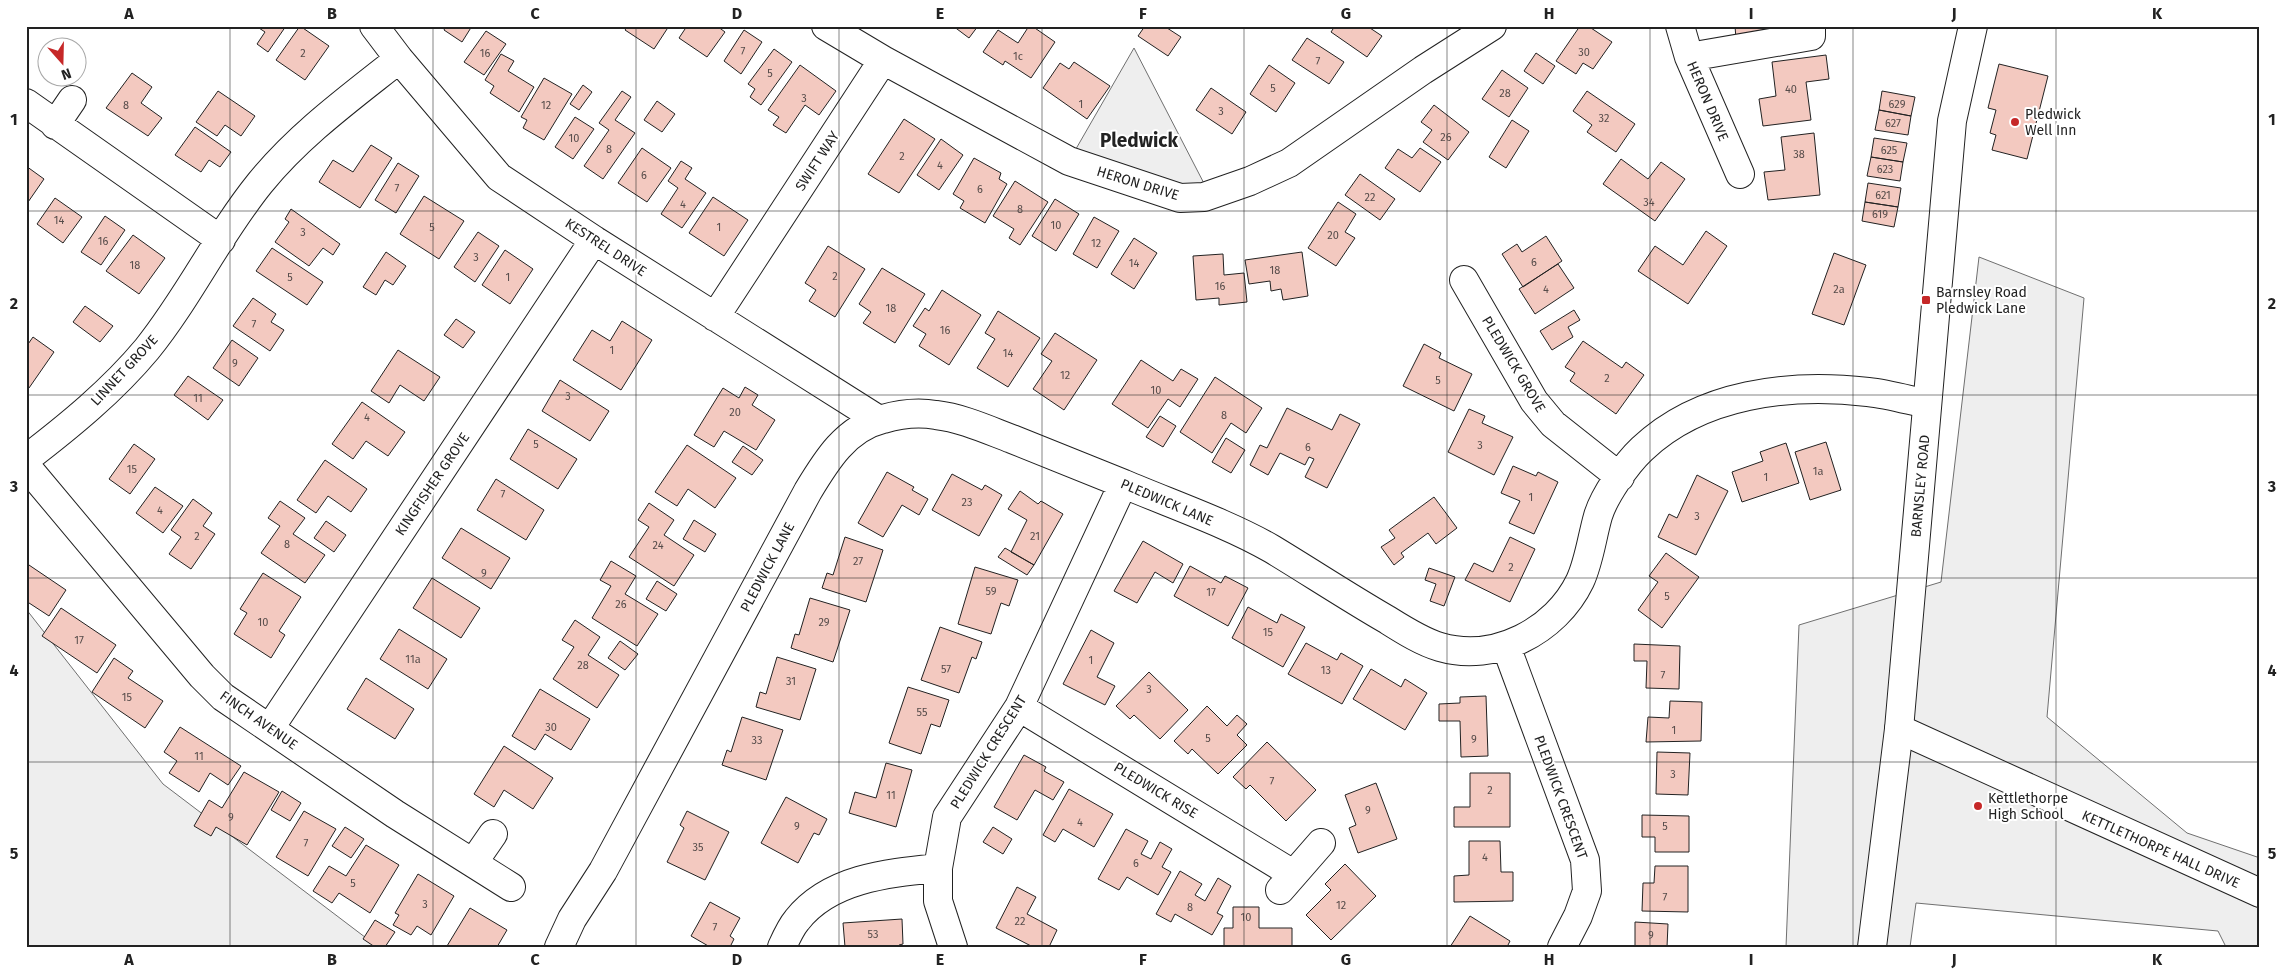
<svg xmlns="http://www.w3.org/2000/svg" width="2286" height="973" font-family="'Fira Sans',sans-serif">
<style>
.green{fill:#eee;stroke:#6f6f6f}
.building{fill:#f3c9c0;stroke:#222}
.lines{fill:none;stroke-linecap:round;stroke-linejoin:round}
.minor-casing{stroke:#222;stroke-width:30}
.major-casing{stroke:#222;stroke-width:30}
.minor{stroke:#fff;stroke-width:28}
.major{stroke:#fff;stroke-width:28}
.grid{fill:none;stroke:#222;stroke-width:1;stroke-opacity:0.55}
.poi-dot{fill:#c62828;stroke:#fff;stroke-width:2}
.labels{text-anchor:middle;stroke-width:4;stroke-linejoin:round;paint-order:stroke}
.number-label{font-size:11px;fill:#564c4a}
.street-label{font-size:14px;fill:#222;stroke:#fff}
.poi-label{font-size:14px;fill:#222;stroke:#fff;text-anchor:start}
.district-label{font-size:19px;font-weight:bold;fill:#222;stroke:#fff}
.neatline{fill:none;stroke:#222;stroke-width:2}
.grid-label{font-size:16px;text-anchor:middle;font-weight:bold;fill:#222}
</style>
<rect width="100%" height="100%" fill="#fff"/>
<path class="green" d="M1134,48l76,147 -141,-34z
M1979,257l105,41 -37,419 140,116 73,25v89h-34l-8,-16 -302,-28 -6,44h-124l13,-322 142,-43z
M26,609l137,175 215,163h-352z"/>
<path class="building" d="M256,26h30l-18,26 -11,-8 8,-12z
M300,26l29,20 -24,34 -29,-20z
M446,26h26l-10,16 -18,-12z
M628,26h41l-15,23 -29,-19z
M687,26h30l8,6 -18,25 -28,-19z
M953,26h25l-9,12z
M1029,26h3l23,16 -24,36 -26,-17 -2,4 -20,-13 15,-22 20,13z
M1145,26h19l17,11 -13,19 -30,-20z
M1335,26h32l15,10 -15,21 -36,-25z
M1580,26h8l24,16 -19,27 -10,-6 -7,11 -20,-13z
M1735,26h45l1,8 -45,5z
M744,30l18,12 -21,32 -17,-13z
M486,31l20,13 -22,31 -20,-13z
M1307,38l37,24 -15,22 -37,-24z
M774,49l18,13 -31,43 -11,-8 5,-8 -7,-5z
M1536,53l19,13 -12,18 -19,-13z
M501,54l13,7 -6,10 26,16 -15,25 -29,-19 4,-7 -9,-6z
M1826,55l3,24 -23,3 5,38 -48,6 -4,-27 17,-3 -4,-34z
M1074,62l36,24 -23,33 -44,-31 17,-25 9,6z
M1999,64l49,12 -21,83 -35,-9 4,-15 -6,-2 6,-23 -8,-2z
M800,65l36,26 -17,24 -14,-10 -19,28 -13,-8 6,-8 -11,-7z
M1269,65l26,18 -19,29 -26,-18z
M1502,70l26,18 -19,29 -27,-18z
M132,73l20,14 -11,16 21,15 -14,18 -42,-28z
M544,78l28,16 -28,46 -21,-12 4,-8 -6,-3z
M583,85l9,7 -13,18 -9,-6z
M1211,88l35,24 -14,22 -36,-24z
M218,91l37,25 -14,20 -16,-11 -8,11 -21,-14z
M622,91l9,6 -16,23 20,13 -32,46 -19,-13 25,-36 -10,-7z
M1587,91l48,33 -19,28 -29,-20 5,-7 -19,-14z
M1882,91l33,6 -4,19 -32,-6z
M657,101l18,13 -13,18 -18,-12z
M1434,105l35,27 -21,28 -25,-18 9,-12 -11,-8z
M1879,110l32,6 -3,19 -33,-5z
M575,117l19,12 -21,30 -18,-12z
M904,119l31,20 -36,54 -31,-19z
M1512,120l17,11 -23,37 -17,-11z
M195,127l36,25 -11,15 -11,-7 -8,12 -26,-17z
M1814,133l6,62 -52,5 -4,-28 21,-2 -4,-33z
M1874,138l33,5 -4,19 -32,-5z
M941,139l22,16 -24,35 -22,-15z
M371,145l21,13 -32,50 -41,-26 14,-22 20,12z
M642,148l29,20 -24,34 -29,-19z
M1420,148l21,14 -21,30 -35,-24 13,-19 14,9z
M1871,157l32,5 -3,19 -33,-5z
M974,158l27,15 -2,6 8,5 -22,39 -25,-15 4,-7 -11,-7z
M1621,159l27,20 13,-17 24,17 -30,42 -52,-37z
M681,161l11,7 -7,11 21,14 -24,35 -21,-14 17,-26 -10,-7z
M398,163l21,13 -23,37 -21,-13z
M26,166l18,13 -18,26z
M1360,174l35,25 -15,21 -35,-25z
M1015,181l33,21 -28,43 -11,-7 5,-9 -21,-13z
M1868,183l33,5 -3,19 -33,-5z
M424,196l40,25 -25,38 -39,-25z
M713,197l35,23 -24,36 -35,-23z
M55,198l27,19 -19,26 -26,-19z
M1055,199l24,15 -23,37 -24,-15z
M1338,202l18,12 -11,18 10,6 -19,28 -28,-18z
M1865,202l33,5 -4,20 -32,-6z
M291,209l49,35 -7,11 -10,-7 -14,18 -34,-24 14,-20 -4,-3z
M105,216l20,14 -24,35 -20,-13z
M1094,217l25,14 -22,37 -24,-14z
M1706,231l21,15 -39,58 -50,-33 17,-25 28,19z
M478,232l21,14 -24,36 -21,-15z
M133,235l32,23 -26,36 -33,-23z
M1546,236l16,25 -39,26 -21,-33 15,-10 5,8z
M1134,238l23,15 -23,36 -23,-15z
M828,246l37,23 -30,48 -26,-16 7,-11 -11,-7z
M272,248l51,34 -16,23 -51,-34z
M505,250l28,19 -23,35 -28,-19z
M386,252l20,14 -13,19 -8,-5 -9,15 -13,-8z
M1302,252l6,44 -25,4 -2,-11 -10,2 -1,-10 -21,3 -4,-24z
M1834,253l32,12 -22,60 -32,-11z
M1223,254l1,21 20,-2 3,29 -28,3v-7l-23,2 -3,-44z
M1558,264l16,24 -39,26 -16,-25z
M882,268l43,26 -30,49 -32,-20 8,-11 -12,-8z
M942,290l39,25 -32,50 -30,-19 7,-12 -13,-8 12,-18 4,3z
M253,298l23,16 -5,8 13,8 -14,21 -37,-25z
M85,306l28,20 -13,16 -27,-20z
M1574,310l6,10 -12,7 5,10 -21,13 -12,-19z
M998,311l42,27 -32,49 -31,-19 18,-29 -10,-6z
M456,319l19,13 -12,16 -19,-13z
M622,321l30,19 -31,50 -48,-30 19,-30 18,11z
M1055,333l42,27 -33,50 -31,-21 19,-28 -11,-7z
M33,337l21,15 -25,36 -3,-2v-39z
M232,340l26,18 -19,28 -26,-18z
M1583,341l39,27 4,-6 18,13 -28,39 -46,-33 5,-8 -10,-6z
M1424,344l17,9 -2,5 33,16 -18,37 -51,-25z
M398,350l42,27 -16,24 -24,-16 -11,18 -18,-12z
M1141,360l32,21 8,-12 17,10 -18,28 -12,-8 -20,29 -36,-24z
M188,376l35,24 -15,20 -34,-25z
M1215,377l47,31 -16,25 -15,-10 -19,30 -32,-21z
M560,380l49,31 -19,30 -48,-30z
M745,387l13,8 -6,10 23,15 -19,30 -32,-19 -10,16 -20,-12 29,-47 16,10z
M362,402l43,30 -17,24 -22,-15 -13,18 -21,-15z
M1287,408l45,22 8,-16 20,10 -33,64 -22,-11 9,-18 -5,-2 -4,8 -25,-12 -12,22 -18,-10 10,-20 7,3z
M1469,409l16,7 -3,7 31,14 -19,38 -46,-23z
M1160,416l16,10 -13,21 -17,-10z
M528,429l49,30 -19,30 -48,-30z
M1226,438l19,12 -14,23 -19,-11z
M1826,442l15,48 -31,10 -15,-48z
M1786,443l13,40 -57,19 -10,-30 31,-11 -3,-9z
M134,444l21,15 -25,35 -21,-15z
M687,445l49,33 -21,30 -27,-19 -11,17 -22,-14z
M743,446l20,14 -11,15 -20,-13z
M325,460l42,29 -16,23 -23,-16 -12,17 -19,-13z
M1513,466l23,10 2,-4 20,10 -24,52 -25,-11 11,-22 -19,-8z
M887,472l27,15 -2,3 16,9 -9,16 -17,-10 -19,32 -25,-14z
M952,474l30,16 3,-5 17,10 -23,41 -47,-26z
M1697,475l31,16 -32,64 -38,-18 11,-23 8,4z
M496,479l48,31 -18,30 -49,-30z
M155,487l28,19 -20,27 -27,-20z
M1020,491l18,13 3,-3 22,13 -29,51 -23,-13 16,-32 -19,-11z
M1434,497l23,31 -21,16 -8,-11 -27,20 3,4 -10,8 -13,-18 14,-9 -6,-8z
M193,499l19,14 -9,13 12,8 -24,35 -22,-15 12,-17 -10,-7z
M280,501l25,17 -12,16 32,21 -20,28 -44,-30 19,-27 -12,-8z
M649,503l25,17 -10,15 30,20 -20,31 -45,-29 20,-30 -11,-7z
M694,520l22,14 -11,18 -22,-13z
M326,521l20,14 -12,17 -20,-14z
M461,528l49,30 -19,31 -49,-31z
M845,537l38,13 -17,52 -44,-14 5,-15 6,2z
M1510,537l25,12 -25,53 -45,-22 9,-17 19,9z
M1143,541l40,23 -10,19 -18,-11 -18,31 -23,-12z
M1005,548l29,17 -7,10 -29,-18z
M1666,553l33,24 -37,51 -24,-18 20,-28 -9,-6z
M611,561l25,15 -11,18 33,20 -21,32 -45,-28 19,-32 -11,-6z
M26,563l40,27 -17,26 -23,-15z
M1190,566l31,17 4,-7 23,12 -20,38 -54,-30z
M975,567l43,13 -9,26 -8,-3 -10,31 -33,-10z
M1429,568l26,9 -11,29 -14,-5 6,-17 -11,-4z
M263,573l38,24 -22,34 6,4 -14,23 -37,-24 13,-21 -7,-4z
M432,578l48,30 -19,30 -48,-30z
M657,581l20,13 -11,17 -20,-12z
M810,598l40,12 -17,52 -42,-14 4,-14 4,1z
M1248,607l29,16 4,-9 24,13 -22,40 -51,-29z
M61,608l55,37 -19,28 -55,-37z
M575,620l25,17 -12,18 31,20 -22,33 -44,-29 21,-32 -12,-7z
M940,627l42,15 -6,17 -4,-2 -13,36 -38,-13z
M399,629l48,30 -19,30 -48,-30z
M1091,630l23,13 -17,34 18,9 -10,19 -42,-21z
M620,641l18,13 -13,16 -17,-12z
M1306,643l31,17 4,-7 22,13 -21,38 -54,-30z
M1634,644l46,2 -1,43 -33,-1 1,-27h-13z
M777,657l39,12 -16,51 -44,-13 4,-15 6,2z
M114,658l19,13 -5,7 35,23 -18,27 -53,-36z
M1371,669l30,18 4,-8 22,14 -22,37 -52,-31z
M1149,672l39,38 -28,29 -26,-24 -4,4 -14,-13z
M366,678l48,31 -19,30 -48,-30z
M908,687l41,13 -9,27 -9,-3 -10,30 -32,-11z
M540,689l50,30 -19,31 -26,-16 -10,16 -23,-14z
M1486,696l2,60 -27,1 -1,-36h-21v-17l21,-1v-6z
M1670,701l32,1 -1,39 -55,1 2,-25 21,1z
M1207,706l20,20 10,-11 10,9 -10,11 10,10 -29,29 -26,-25 -4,5 -14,-13z
M742,717l41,13 -17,50 -44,-15 5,-15 4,2z
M180,727l61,39 -13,19 -18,-12 -11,19 -30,-19 8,-12 -13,-9z
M1267,742l49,48 -30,31 -36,-36 -4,4 -13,-12z
M504,746l49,32 -20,31 -29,-19 -10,17 -20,-13z
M1657,752l33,1 -2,42 -32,-1z
M1024,755l22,12 -2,4 20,11 -11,18 -18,-10 -18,30 -23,-13z
M886,763l26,7 -16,57 -47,-14 6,-21 21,6z
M244,772l35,20 -32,53 -31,-18 -5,9 -17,-10 15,-26 13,8z
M1470,773h40v54h-56v-20h16z
M1376,783l21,56 -39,14 -9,-25 7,-3 -11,-30z
M1069,789l44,25 -19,33 -31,-18 -8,13 -12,-7z
M282,791l19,12 -11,18 -19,-11z
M786,797l41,22 -8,16 -5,-2 -16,30 -37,-20z
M304,811l32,18 -28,47 -32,-19z
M687,811l42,21 -24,48 -38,-18 17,-34 -4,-3z
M1642,815l47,1v36h-34v-15h-13z
M345,827l19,12 -13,19 -19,-12z
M993,827l19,12 -9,15 -20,-12z
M1126,829l22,12 -7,13 10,5 9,-17 12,7 -10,18 9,5 -13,23 -31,-18 -8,13 -21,-11z
M1469,841h31l1,31h12v29l-59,1v-26l15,-1z
M366,845l33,20 -29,48 -31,-20 -7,10 -19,-12 16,-25 17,10z
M1345,864l31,32 -45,44 -25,-25 25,-25 -6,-6z
M1655,866h33v46l-46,-1 1,-28h11z
M1180,871l22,13 -7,11 10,6 13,-23 13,8 -14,27 6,3 -11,19 -37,-21 -4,8 -15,-8z
M418,874l36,22 -23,39 -14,-9 -6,9 -18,-10 6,-10 -4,-2z
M1017,887l19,10 -9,17 30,16 -8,17h-16l-37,-19z
M710,902l30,16 -10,18 4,3 -4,8h-20l-19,-11z
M1233,907h26v21h33v19h-68v-19h9z
M470,908l37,22 -10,17 -50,-1z
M1470,916l40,25 -3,6h-57z
M902,919l1,25 -4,1 1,2h-55l-2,-24z
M375,920l20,12 -10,15h-10l-12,-8z
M1635,922l33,2 -1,23h-32z"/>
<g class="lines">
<defs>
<path id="minor" d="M374,26l25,33 100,118 95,63 285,180
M1680,26l9,31 51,117
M1689,57l122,-21v-10
M883,60l186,101 111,37 24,-1 46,-16 39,-18 134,-93 69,-44
M26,103l195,137
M55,125l17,-25
M1464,280l70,121 19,23 67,53
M715,317l168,-257 -57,-34
M26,459c43,-33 86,-68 121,-110 42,-52 71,-114 113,-166 40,-49 90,-85 139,-124
M26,466l176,210 21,21 172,117 116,73
M1506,646l79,214 2,31 -9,25 -16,31
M1019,707l274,167
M270,728l324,-488
M1899,729l361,164
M473,863l20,-29
M1280,890l41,-47
M559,947l13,-28 31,-48 205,-380c18,-30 38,-63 75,-72 17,-5 35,-7 53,-4 26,3 52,15 76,24 38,15 75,30 112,45 47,20 105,40 148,65 38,23 76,48 114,70 16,10 36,23 54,28 55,16 116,-16 140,-66 9,-19 12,-44 18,-65 6,-20 28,-52 44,-67 59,-56 148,-66 226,-57 20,2 40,8 59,12
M782,947c4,-9 9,-20 15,-27 33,-42 92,-47 141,-52
M953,947l-15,-46v-33l9,-51 72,-110 104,-223"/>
<path id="major" d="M1872,947l27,-218 53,-608 21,-95"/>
</defs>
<use href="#minor" class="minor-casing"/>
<use href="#major" class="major-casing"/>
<use href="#minor" class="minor"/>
<use href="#major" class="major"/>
</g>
<path class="grid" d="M230,26v921M433,26v921M636,26v921M839,26v921M1042,26v921M1244,26v921M1447,26v921M1650,26v921M1853,26v921M2056,26v921M26,211h2234M26,395h2234M26,578h2234M26,762h2234"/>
<g class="poi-dot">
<circle cx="2015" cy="122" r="5"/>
<rect x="1921" y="295" width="10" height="10" rx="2.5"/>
<circle cx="1978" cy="806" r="5"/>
</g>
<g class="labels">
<g class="number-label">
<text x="743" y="55">7</text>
<text x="1584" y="56">30</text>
<text x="303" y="57">2</text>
<text x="485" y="57">16</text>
<text x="1018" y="60">1c</text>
<text x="1318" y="65">7</text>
<text x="770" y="77">5</text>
<text x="1273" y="92">5</text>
<text x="1791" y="93">40</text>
<text x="1505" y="97">28</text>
<text x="804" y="102">3</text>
<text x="1081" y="108">1</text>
<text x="1897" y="108">629</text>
<text x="126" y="109">8</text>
<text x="546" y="109">12</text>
<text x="1221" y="115">3</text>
<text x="1604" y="122">32</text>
<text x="1893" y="127">627</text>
<text x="1446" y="141">26</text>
<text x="574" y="142">10</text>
<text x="609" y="153">8</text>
<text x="1889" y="154">625</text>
<text x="1799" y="158">38</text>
<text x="902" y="160">2</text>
<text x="940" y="169">4</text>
<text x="1885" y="173">623</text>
<text x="644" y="179">6</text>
<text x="397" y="192">7</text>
<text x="980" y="193">6</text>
<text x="1883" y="199">621</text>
<text x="1370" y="201">22</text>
<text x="1649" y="206">34</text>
<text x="683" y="208">4</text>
<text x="1020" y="213">8</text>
<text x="1880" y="218">619</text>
<text x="59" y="224">14</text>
<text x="1056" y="229">10</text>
<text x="432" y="231">5</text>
<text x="719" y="231">1</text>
<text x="303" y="236">3</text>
<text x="1333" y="239">20</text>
<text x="103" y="245">16</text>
<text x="1096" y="247">12</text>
<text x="476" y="261">3</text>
<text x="1534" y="266">6</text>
<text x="1134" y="267">14</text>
<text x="135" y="269">18</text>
<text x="1275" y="274">18</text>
<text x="835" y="280">2</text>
<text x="290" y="281">5</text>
<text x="508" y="281">1</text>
<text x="1220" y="290">16</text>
<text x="1546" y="293">4</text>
<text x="1839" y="293">2a</text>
<text x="891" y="312">18</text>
<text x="254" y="328">7</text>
<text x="945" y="334">16</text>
<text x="612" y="354">1</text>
<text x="1008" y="357">14</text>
<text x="235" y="367">9</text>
<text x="1065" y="379">12</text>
<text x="1607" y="382">2</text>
<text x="1438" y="384">5</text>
<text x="1156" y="394">10</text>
<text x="568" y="400">3</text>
<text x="198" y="402">11</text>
<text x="735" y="416">20</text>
<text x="1224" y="419">8</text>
<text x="367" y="421">4</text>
<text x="536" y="448">5</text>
<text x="1480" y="449">3</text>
<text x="1308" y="451">6</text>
<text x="132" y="473">15</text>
<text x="1818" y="475">1a</text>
<text x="1766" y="481">1</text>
<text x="503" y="498">7</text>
<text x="1531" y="501">1</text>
<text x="967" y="506">23</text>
<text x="160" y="514">4</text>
<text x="1697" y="520">3</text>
<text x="197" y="540">2</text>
<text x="1035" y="540">21</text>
<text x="287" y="548">8</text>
<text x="658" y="549">24</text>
<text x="858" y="565">27</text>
<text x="1511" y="571">2</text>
<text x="484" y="577">9</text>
<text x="991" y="595">59</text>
<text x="1211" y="596">17</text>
<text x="1667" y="600">5</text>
<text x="621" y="608">26</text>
<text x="263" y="626">10</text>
<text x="824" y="626">29</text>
<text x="1268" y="636">15</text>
<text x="79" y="644">17</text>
<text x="413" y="663">11a</text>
<text x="1091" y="664">1</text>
<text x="583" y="669">28</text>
<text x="946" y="673">57</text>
<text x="1326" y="674">13</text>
<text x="1663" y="679">7</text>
<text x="791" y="685">31</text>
<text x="1149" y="693">3</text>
<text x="127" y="701">15</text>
<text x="922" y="716">55</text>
<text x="551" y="731">30</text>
<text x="1674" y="734">1</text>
<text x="1208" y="742">5</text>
<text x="1474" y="743">9</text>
<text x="757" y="744">33</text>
<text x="199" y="760">11</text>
<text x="1673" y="778">3</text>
<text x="1272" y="785">7</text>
<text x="1490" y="794">2</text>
<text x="891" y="799">11</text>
<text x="1368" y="814">9</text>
<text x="231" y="821">9</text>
<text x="1080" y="826">4</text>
<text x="797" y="830">9</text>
<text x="1665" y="830">5</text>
<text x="306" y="847">7</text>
<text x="698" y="851">35</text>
<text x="1485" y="861">4</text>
<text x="1136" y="867">6</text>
<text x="353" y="887">5</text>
<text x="1665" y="901">7</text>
<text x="425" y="908">3</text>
<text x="1341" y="909">12</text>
<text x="1190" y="911">8</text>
<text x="1246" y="921">10</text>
<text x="1020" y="925">22</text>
<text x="715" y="931">7</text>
<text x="873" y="938">53</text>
<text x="1651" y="939">9</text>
</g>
<g class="street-label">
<text transform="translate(1708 101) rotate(67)" y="5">HERON DRIVE</text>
<text transform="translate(817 161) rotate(-57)" y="5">SWIFT WAY</text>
<text transform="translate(1138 183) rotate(17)" y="5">HERON DRIVE</text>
<text transform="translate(606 247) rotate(33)" y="5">KESTREL DRIVE</text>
<text transform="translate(1514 364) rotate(59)" y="5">PLEDWICK GROVE</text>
<text transform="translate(124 370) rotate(-47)" y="5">LINNET GROVE</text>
<text transform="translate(432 484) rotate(-56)" y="5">KINGFISHER GROVE</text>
<text transform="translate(1920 486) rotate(-85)" y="5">BARNSLEY ROAD</text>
<text transform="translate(1167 502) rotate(23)" y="5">PLEDWICK LANE</text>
<text transform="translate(767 567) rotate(-62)" y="5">PLEDWICK LANE</text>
<text transform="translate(259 720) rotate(35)" y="5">FINCH AVENUE</text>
<text transform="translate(988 752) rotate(-58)" y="5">PLEDWICK CRESCENT</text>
<text transform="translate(1156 790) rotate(31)" y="5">PLEDWICK RISE</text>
<text transform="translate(1561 797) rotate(70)" y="5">PLEDWICK CRESCENT</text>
<text transform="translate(2161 849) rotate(24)" y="5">KETTLETHORPE HALL DRIVE</text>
</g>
<g class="poi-label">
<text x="2025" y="119">Pledwick<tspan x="2025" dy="16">Well Inn</tspan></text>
<text x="1936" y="297">Barnsley Road<tspan x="1936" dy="16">Pledwick Lane</tspan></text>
<text x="1988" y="803">Kettlethorpe<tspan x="1988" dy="16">High School</tspan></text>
</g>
<g class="district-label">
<text x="1139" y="147">Pledwick</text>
</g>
</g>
<rect width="2286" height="973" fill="none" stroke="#ffffff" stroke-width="55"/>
<g transform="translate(62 62) rotate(160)"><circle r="24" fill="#ffffff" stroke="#a7a7a7"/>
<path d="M0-4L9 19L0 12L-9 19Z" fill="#c62828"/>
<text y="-8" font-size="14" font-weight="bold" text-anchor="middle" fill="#222222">N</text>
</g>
<rect x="28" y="28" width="2230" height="918" class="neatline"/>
<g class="grid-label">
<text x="129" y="19">A</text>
<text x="332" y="19">B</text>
<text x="535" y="19">C</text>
<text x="737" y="19">D</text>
<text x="940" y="19">E</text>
<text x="1143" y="19">F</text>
<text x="1346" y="19">G</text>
<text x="1549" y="19">H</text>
<text x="1751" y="19">I</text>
<text x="1954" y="19">J</text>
<text x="2157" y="19">K</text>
<text x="14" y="125">1</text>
<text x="2272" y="125">1</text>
<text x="14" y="309">2</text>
<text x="2272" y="309">2</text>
<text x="14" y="492">3</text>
<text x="2272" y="492">3</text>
<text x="14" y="676">4</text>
<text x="2272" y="676">4</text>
<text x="14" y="859">5</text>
<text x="2272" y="859">5</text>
<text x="129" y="965">A</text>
<text x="332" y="965">B</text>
<text x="535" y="965">C</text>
<text x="737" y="965">D</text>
<text x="940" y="965">E</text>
<text x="1143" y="965">F</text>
<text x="1346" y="965">G</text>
<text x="1549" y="965">H</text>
<text x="1751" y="965">I</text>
<text x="1954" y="965">J</text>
<text x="2157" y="965">K</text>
</g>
</svg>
